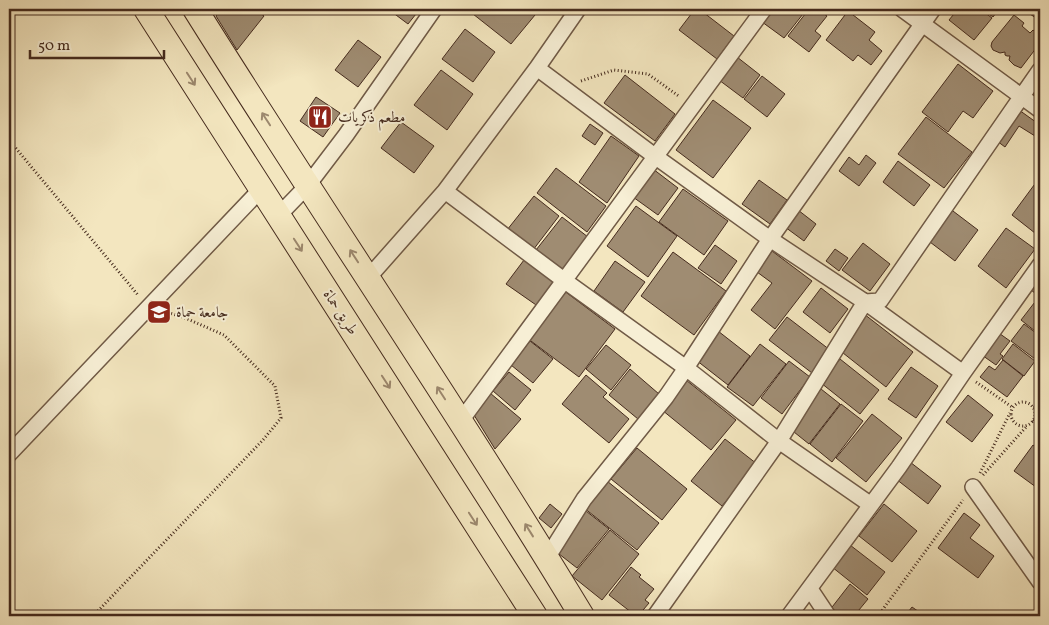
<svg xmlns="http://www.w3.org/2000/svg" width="1049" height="625" font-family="Vollkorn,Amiri,serif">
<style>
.building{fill:#9f8c72;stroke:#452b1e}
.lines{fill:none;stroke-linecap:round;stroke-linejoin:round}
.street-casing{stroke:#705a46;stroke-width:18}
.primary-casing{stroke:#452b1e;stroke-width:26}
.path{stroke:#452b1e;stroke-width:3;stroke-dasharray:1 2.5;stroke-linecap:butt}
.street{stroke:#f7efd5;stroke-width:15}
.primary{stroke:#f3e6bf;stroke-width:24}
.oneway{stroke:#9c886e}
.labels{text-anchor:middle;stroke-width:4;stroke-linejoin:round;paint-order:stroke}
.poi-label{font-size:15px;fill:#452b1e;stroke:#f7efd5;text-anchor:start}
.street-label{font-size:15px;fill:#452b1e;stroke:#f7efd5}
</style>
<rect width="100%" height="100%" fill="#f3e6bf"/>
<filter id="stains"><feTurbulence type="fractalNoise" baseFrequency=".004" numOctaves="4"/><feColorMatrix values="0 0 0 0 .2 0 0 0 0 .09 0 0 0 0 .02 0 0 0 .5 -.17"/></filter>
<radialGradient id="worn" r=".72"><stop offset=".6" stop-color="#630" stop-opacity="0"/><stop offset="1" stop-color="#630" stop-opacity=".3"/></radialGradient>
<path class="building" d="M221,9h34l9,7 -27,34 -21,-34z
M256,9h11l-4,5z
M388,9h32l-12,15z
M477,9h63l-29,35 -38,-30z
M695,9h4l35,27 -17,23 -38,-29z
M766,9h41l-23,29 -26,-19z
M809,9h8l10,7 -12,15 6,5 -12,16 -21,-16z
M958,9h22l12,9 -18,22 -25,-20z
M982,9h17l-6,8z
M1023,9h17v12z
M848,11l27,21 -6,8 13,11 -11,14 -13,-10 -5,6 -27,-21z
M1014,15l10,8 -2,3 8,7 3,-3 7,5v8l-19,25 -7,-3 -5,-5 1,-4h-3l-2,-1v-3l-5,1 -7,-3 -2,-4 1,-4z
M465,29l30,23 -22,30 -31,-23z
M358,40l23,17 -23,30 -23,-17z
M737,57l23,18 -17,23 -24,-18z
M958,64l35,27 -20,27 -10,-7 -15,21 -26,-20z
M441,70l32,24 -26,36 -33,-25z
M625,75l50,39 -20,27 -51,-38z
M762,76l23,18 -18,23 -23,-18z
M316,97l24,16 -17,24 -23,-16z
M713,100l38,28 -38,50 -37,-28z
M1019,110l21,15v3l-5,8 -16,-10 -14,21 -8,-6z
M926,117l46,35 -28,36 -46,-34z
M401,122l33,24 -20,27 -33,-25z
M590,124l13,9 -8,12 -13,-9z
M611,136l28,20 -32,47 -28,-21z
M866,155l10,8 -17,23 -20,-15 10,-14 10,8z
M898,161l32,24 -16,21 -31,-24z
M556,168l50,38 -19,26 -50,-39z
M653,169l25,19 -20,27 -25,-18z
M1040,177v60l-28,-22z
M759,180l28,20 -17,24 -28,-20z
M683,189l45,32 -24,34 -45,-33z
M534,196l25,20 -26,34 -26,-20z
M636,206l41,30 -29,41 -41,-31z
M949,208l29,22 -23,31 -29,-22z
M798,210l18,14 -12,17 -19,-14z
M562,217l26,20 -26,33 -26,-20z
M1006,228l29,21 -29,39 -28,-22z
M863,243l27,21 -20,27 -28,-21z
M715,245l22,16 -16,23 -23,-16z
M835,249l13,9 -9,13 -13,-10z
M772,251l40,30 -37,48 -24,-19 21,-27 -15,-11z
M673,252l53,39 -32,44 -53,-39z
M524,260l32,24 -17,23 -33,-23z
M615,261l30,21 -22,30 -29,-21z
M1040,277v20l-9,-7z
M821,288l27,21 -18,24 -27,-21z
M563,290l52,39 -36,48 -52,-39z
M1038,298l2,2v35l-19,-15z
M864,314l49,38 -27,35 -48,-38z
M787,317l43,33 -18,23 -43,-33z
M1024,324l16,12v16l-5,7 -24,-18z
M718,331l32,25 -22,29 -32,-25z
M996,331l14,10 -10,13 3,2 -7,9 -17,-12z
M530,341l23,18 -20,24 -22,-18z
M760,344l26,20 -33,42 -26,-19z
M1013,344l22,17 -11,15 -22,-17z
M606,345l25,20 -20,25 -25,-21z
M840,359l39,31 -19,24 -39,-31z
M1003,360l20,16 -16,21 -27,-20 9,-11 6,4z
M789,361l21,16 -28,37 -21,-16z
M911,367l27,19 -22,32 -28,-19z
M630,369l29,25 -21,25 -29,-24z
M509,372l22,18 -16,20 -22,-19z
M586,375l21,18 -4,4 26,22 -20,24 -47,-39z
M686,380l50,40 -25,30 -49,-40z
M821,389l19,15 -31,40 -20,-16z
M490,393l31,26 -26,30 -21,-34z
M968,395l25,20 -21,27 -26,-20z
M841,404l22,17 -31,41 -22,-18z
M872,414l30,24 -36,44 -30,-24z
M725,439l32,25 -35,42 -31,-25z
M1033,445l7,5v40l-26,-19z
M637,448l50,41 -25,31 -51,-41z
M910,462l31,24 -13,18 -32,-25z
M607,481l52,42 -22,27 -53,-42z
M550,504l12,10 -11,14 -12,-10z
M884,504l33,27 -25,31 -33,-26z
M586,511l23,18 -32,39 -23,-18z
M964,513l16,12 -10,13 24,18 -16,22 -40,-30z
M610,530l29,24 -37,46 -30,-24z
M850,545l35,27 -18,23 -35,-28z
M631,567l10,8 -2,2 15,12 -9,11 4,3 -11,13h-2l-27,-21z
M850,584l18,15 -14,17h-18l-7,-5z
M912,607l13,9h-20z"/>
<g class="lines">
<defs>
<path id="street" d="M902,9l138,101
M537,68l119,89 114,82 95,63 98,71
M445,191l120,90 121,87 93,73 92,64
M279,215l29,-30 38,-50 88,-126
M368,278l77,-87 92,-123 41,-59
M460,422l304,-413
M9,454l253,-266
M973,487l67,95
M547,558l37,-59 82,-102 20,-29 84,-129 163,-230
M810,589l18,27
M655,616l124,-175 86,-139 15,-1 160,-231
M789,616l110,-149 64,-94 77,-108"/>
<path id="primary" d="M146,9l389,607
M195,9c127,203 263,402 387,607"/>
</defs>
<use href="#street" class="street-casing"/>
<use href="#primary" class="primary-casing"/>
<path class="path" d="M581,81l33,-11 34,4 32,23
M9,140l129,155
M976,382l36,25
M1011 414a12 12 0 1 1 24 0a12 12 0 1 1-24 0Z
M1034,408l6,-7
M1033,420l7,7
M980,473l30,-60
M983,475l44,-49
M93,616l170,-176 18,-22 -6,-32 -51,-51 -41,-18 -17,-5
M878,616l85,-116"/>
<use href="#street" class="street"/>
<use href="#primary" class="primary"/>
</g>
<defs><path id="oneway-shaft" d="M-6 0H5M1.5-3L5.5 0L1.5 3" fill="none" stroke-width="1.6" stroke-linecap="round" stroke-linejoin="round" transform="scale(1.25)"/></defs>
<g class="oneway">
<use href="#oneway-shaft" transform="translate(191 79) rotate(57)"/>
<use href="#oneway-shaft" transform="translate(266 119) rotate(-123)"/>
<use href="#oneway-shaft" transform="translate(298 245) rotate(57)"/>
<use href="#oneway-shaft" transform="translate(354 256) rotate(-123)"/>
<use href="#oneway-shaft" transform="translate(386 382) rotate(57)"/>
<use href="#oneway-shaft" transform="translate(441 393) rotate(-123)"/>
<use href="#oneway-shaft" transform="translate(473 519) rotate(57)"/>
<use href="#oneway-shaft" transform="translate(529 530) rotate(-122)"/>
</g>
<defs>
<symbol id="restaurant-square" viewBox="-11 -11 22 22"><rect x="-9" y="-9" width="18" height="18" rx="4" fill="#8f2418" stroke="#f7efd5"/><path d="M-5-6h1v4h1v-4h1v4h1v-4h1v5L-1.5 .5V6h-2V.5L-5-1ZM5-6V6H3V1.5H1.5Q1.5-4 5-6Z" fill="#fff"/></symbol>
<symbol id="university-square" viewBox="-11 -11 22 22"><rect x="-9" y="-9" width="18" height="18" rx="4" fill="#8f2418" stroke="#f7efd5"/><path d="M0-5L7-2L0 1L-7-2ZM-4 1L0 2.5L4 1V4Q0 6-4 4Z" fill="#fff"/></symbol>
</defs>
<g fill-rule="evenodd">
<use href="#restaurant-square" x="306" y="103" width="28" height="28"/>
<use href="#university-square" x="145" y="298" width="28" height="28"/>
</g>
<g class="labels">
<g class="poi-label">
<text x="338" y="122">مطعم ذكريات</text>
<text x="176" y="317">جامعة حماة</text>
</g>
<g class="street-label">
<text transform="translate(341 312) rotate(57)" y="5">طريق حماة</text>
</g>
</g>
<rect width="1049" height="625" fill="none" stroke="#f3e6bf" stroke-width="30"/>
<rect x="10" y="10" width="1029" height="605" fill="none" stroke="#452b1e" stroke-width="2.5"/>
<rect x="15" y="15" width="1019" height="595" fill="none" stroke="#452b1e"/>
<path d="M30 50v8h134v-8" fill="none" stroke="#452b1e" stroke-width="2.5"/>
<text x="38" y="50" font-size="15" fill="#452b1e" stroke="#f7efd5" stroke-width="4" paint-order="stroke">50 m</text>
<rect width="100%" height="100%" filter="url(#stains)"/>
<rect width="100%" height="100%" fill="url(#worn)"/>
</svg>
